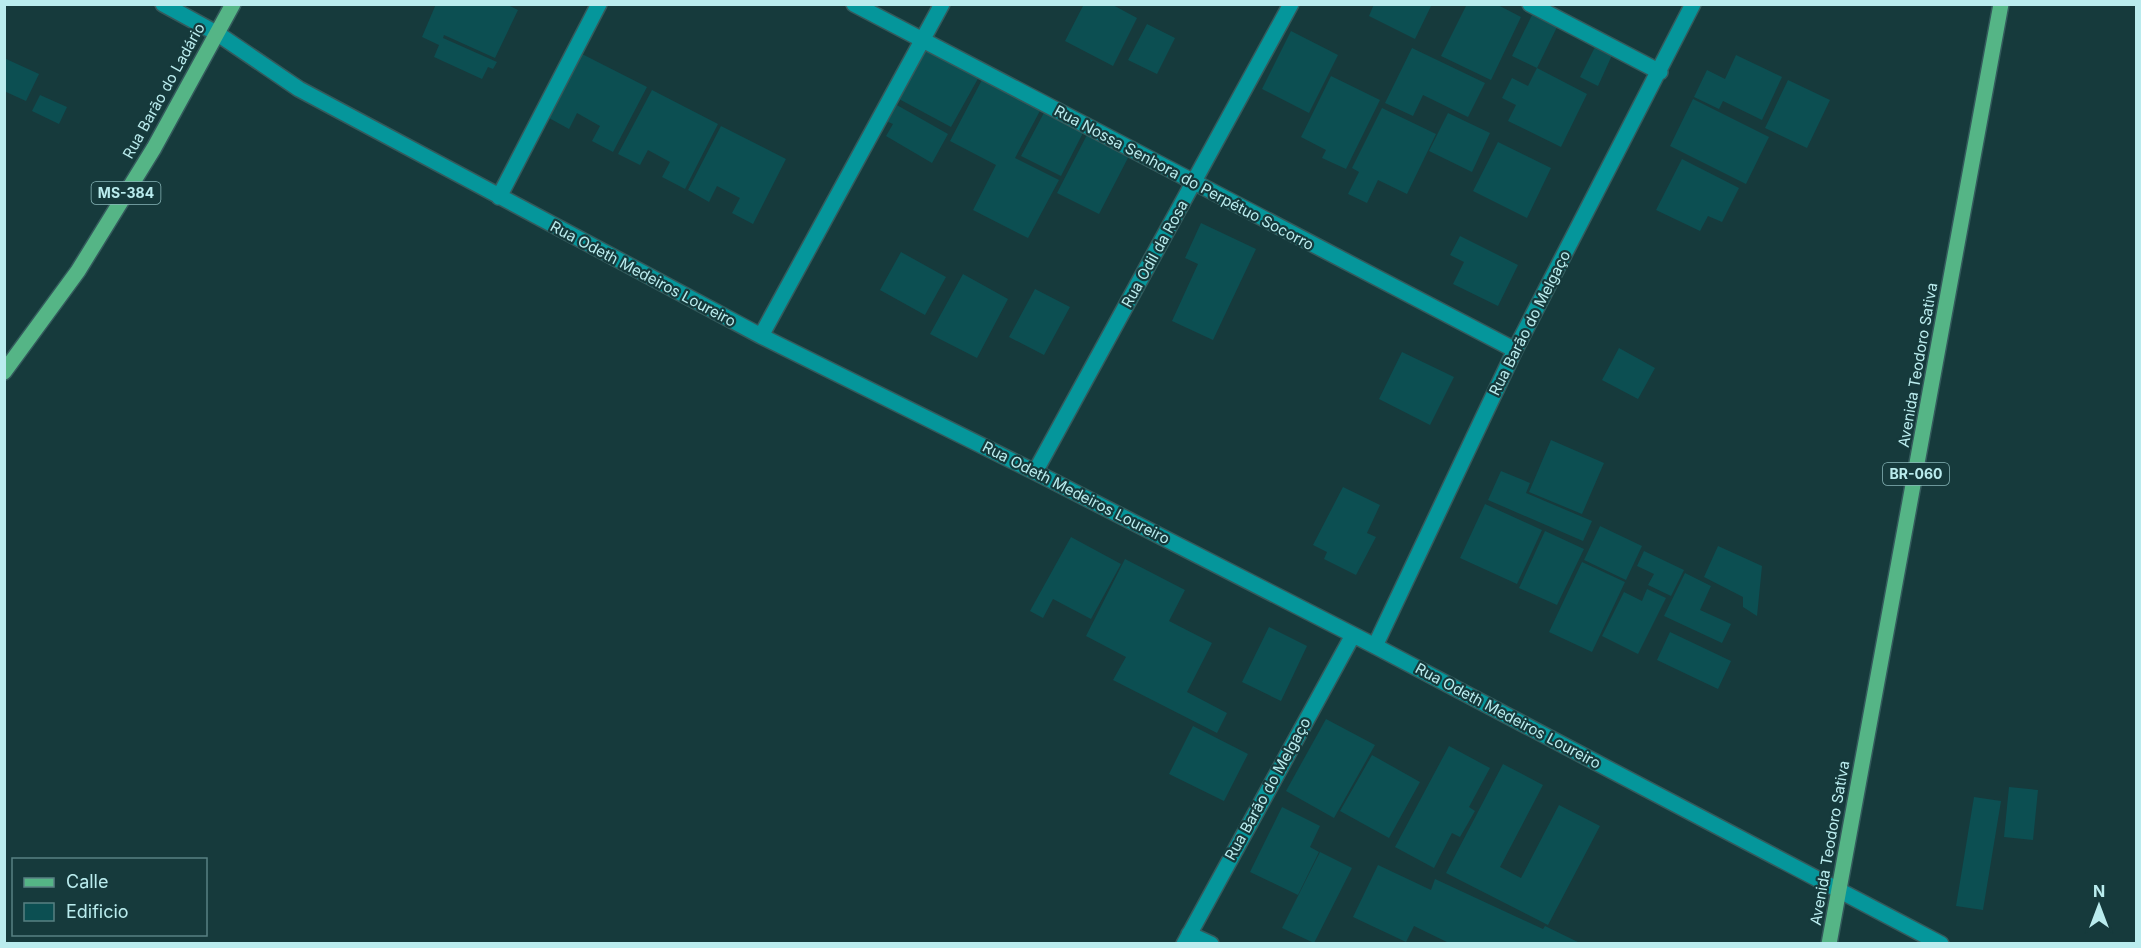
<svg xmlns="http://www.w3.org/2000/svg" width="2141" height="948" font-family="Inter,sans-serif">
<style>
.building{fill:#0c4f52}
.lines{fill:none;stroke-linecap:round;stroke-linejoin:round}
.minor-casing{stroke:#345a5c;stroke-width:18}
.major-casing{stroke:#345a5c;stroke-width:18}
.minor{stroke:#05969b;stroke-width:15}
.major{stroke:#55b586;stroke-width:15}
.labels{text-anchor:middle;stroke-width:4.5;stroke-linejoin:round;paint-order:stroke}
.shield{fill:#163a3c;stroke:#89b7b9;stroke-width:1.5}
.shield-label{font-size:14px;font-weight:bold;fill:#baecee}
.street-label{font-size:15px;fill:#baecee;stroke:#163a3c}
</style>
<rect width="100%" height="100%" fill="#163a3c"/>
<path class="building" d="M436,4h70l12,6 -23,48 -51,-23 -1,3 54,24 -4,7 -5,-2 -6,12 -48,-22 5,-12 -17,-8z
M1084,4h27l26,14 -24,48 -48,-25z
M1374,4h58l-17,35 -46,-23z
M1467,4h29l25,13 -30,63 -50,-24z
M1532,15l25,12 -20,41 -25,-12z
M1147,24l28,14 -18,36 -29,-14z
M1291,31l47,24 -29,58 -47,-24z
M1596,45l17,8 -15,33 -18,-9z
M928,47l52,28 -29,52 -52,-28z
M1412,48l73,35 -17,34 -45,-22 -10,21 -28,-13z
M582,54l65,33 -34,65 -21,-11 8,-15 -23,-13 -8,16 -20,-11z
M1736,55l46,22 -20,43 -39,-19 -4,8 -25,-12 13,-27 18,9z
M4,58l35,16 -13,27 -22,-10z
M1537,68l50,26 -26,53 -53,-26 8,-16 -14,-7 10,-20 16,8z
M984,76l58,31 -27,51 44,22 -31,58 -55,-28 23,-45 -46,-24z
M1331,76l49,24 -34,69 -24,-11 4,-8 -25,-13z
M1788,80l42,20 -23,48 -42,-20z
M652,90l66,34 -33,65 -23,-12 8,-15 -22,-12 -8,15 -22,-11z
M40,95l27,12 -8,17 -27,-13z
M1693,99l76,38 -23,47 -76,-38z
M895,104l53,30 -16,29 -46,-27 7,-12 -7,-3z
M1382,108l54,26 -29,60 -29,-14 -11,23 -19,-9 11,-22 -7,-4z
M1046,109l39,20 -24,47 -40,-20z
M1448,113l42,20 -18,39 -43,-21z
M721,126l65,33 -33,65 -21,-11 8,-15 -23,-12 -8,16 -21,-12z
M1089,131l42,21 -32,62 -42,-21z
M1498,142l53,26 -24,50 -54,-27z
M1682,159l57,29 -17,34 -14,-6 -8,15 -44,-21z
M1201,223l55,26 -43,91 -41,-19 26,-57 -13,-6z
M1460,236l58,29 -20,41 -45,-22 11,-22 -14,-7z
M901,252l45,25 -21,38 -45,-25z
M963,274l45,25 -31,59 -47,-24z
M1035,289l35,18 -26,48 -35,-18z
M1619,348l36,20 -17,31 -36,-19z
M1402,352l52,25 -24,48 -51,-26z
M1551,440l53,23 -22,51 -53,-22z
M1501,471l29,12 -4,10 66,28 -9,20 -95,-41z
M1343,487l37,18 -13,28 9,4 -20,38 -32,-16 3,-7 -14,-7z
M1485,504l57,26 -25,54 -57,-26z
M1600,526l42,20 -16,34 -42,-20z
M1545,531l39,18 -27,56 -38,-17z
M1071,537l50,27 -30,55 -38,-20 -10,19 -13,-7z
M1718,546l44,20 -5,50 -14,-9v-10l-39,-20z
M1644,551l40,19 -13,26 -23,-11 6,-11 -17,-8z
M1125,559l60,31 -16,31 43,22 -25,49 40,21 -10,20 -104,-53 13,-23 -40,-21z
M1582,562l43,20 -33,70 -43,-20z
M1685,573l26,13 -11,24 31,14 -9,19 -58,-27z
M1647,589l19,9 -28,56 -36,-18 22,-44 18,9z
M1269,627l38,19 -26,55 -39,-19z
M1670,632l61,29 -13,28 -61,-29z
M1326,719l49,26 -41,73 -48,-27z
M1193,726l55,28 -24,47 -55,-27z
M1449,746l41,22 -21,39 6,4 -15,26 -8,-4 -18,35 -39,-21z
M1372,755l48,27 -31,56 -49,-27z
M1503,764l40,21 -43,82 21,11 38,-73 41,21 -52,99 -102,-52z
M2009,787l29,3 -5,50 -29,-3z
M1974,797l27,4 -18,109 -27,-4z
M1282,807l38,19 -10,21 9,5 -21,43 -48,-23z
M1320,852l32,16 -38,75 -32,-15z
M1378,865l53,25 4,-11 108,50 2,-3 37,18h-131l-37,-18 -8,16 -53,-25z"/>
<g class="lines">
<defs>
<path id="minor" d="M163,4l55,30 81,55 462,247 274,136 340,174 566,298
M854,4l661,346
M1530,4l130,68
M499,197l100,-193
M761,336l181,-332
M1035,472l256,-468
M1375,646l140,-296 178,-346
M1189,934l22,10
M1184,944l169,-309"/>
<path id="major" d="M4,372l74,-101 76,-123 79,-144
M1829,944l172,-940"/>
</defs>
<use href="#minor" class="minor-casing"/>
<use href="#major" class="major-casing"/>
<use href="#minor" class="minor"/>
<use href="#major" class="major"/>
</g>
<g class="labels">
<g class="shield">
<rect x="91.5" y="182" width="69" height="22" rx="4.5"/>
<rect x="1883" y="463" width="66" height="22" rx="4.5"/>
</g>
<g class="shield-label">
<text x="126" y="198">MS-384</text>
<text x="1916" y="479">BR-060</text>
</g>
<g class="street-label">
<text transform="translate(164 91) rotate(-61)" y="5">Rua Barão do Ladário</text>
<text transform="translate(1184 178) rotate(28)" y="5">Rua Nossa Senhora do Perpétuo Socorro</text>
<text transform="translate(1155 254) rotate(-61)" y="5">Rua Odil da Rosa</text>
<text transform="translate(643 274) rotate(28)" y="5">Rua Odeth Medeiros Loureiro</text>
<text transform="translate(1530 323) rotate(-63)" y="5">Rua Barão do Melgaço</text>
<text transform="translate(1918 365) rotate(-80)" y="5">Avenida Teodoro Sativa</text>
<text transform="translate(1076 493) rotate(27)" y="5">Rua Odeth Medeiros Loureiro</text>
<text transform="translate(1508 716) rotate(28)" y="5">Rua Odeth Medeiros Loureiro</text>
<text transform="translate(1268 789) rotate(-61)" y="5">Rua Barão do Melgaço</text>
<text transform="translate(1830 843) rotate(-80)" y="5">Avenida Teodoro Sativa</text>
</g>
</g>
<rect width="2141" height="948" fill="none" stroke="#baecee" stroke-width="12"/>
<rect x="12" y="858" width="195" height="78" fill="#163a3c" stroke="#588183" stroke-width="1.5"/>
<rect x="24" y="878" width="30" height="9" fill="#55b586" stroke="#588183" stroke-width="1.5"/>
<text x="66" y="888" font-size="18" fill="#baecee">Calle</text>
<rect x="24" y="903" width="30" height="18" fill="#0c4f52" stroke="#588183" stroke-width="1.5"/>
<text x="66" y="918" font-size="18" fill="#baecee">Edificio</text>
<g transform="translate(2099 906)" stroke="#163a3c" stroke-width="4.5" paint-order="stroke">
<path d="M0-4.5L10 22L0 15L-10 22Z" fill="#baecee"/>
<text y="-9" font-size="16" font-weight="bold" text-anchor="middle" fill="#baecee">N</text>
</g>
</svg>
